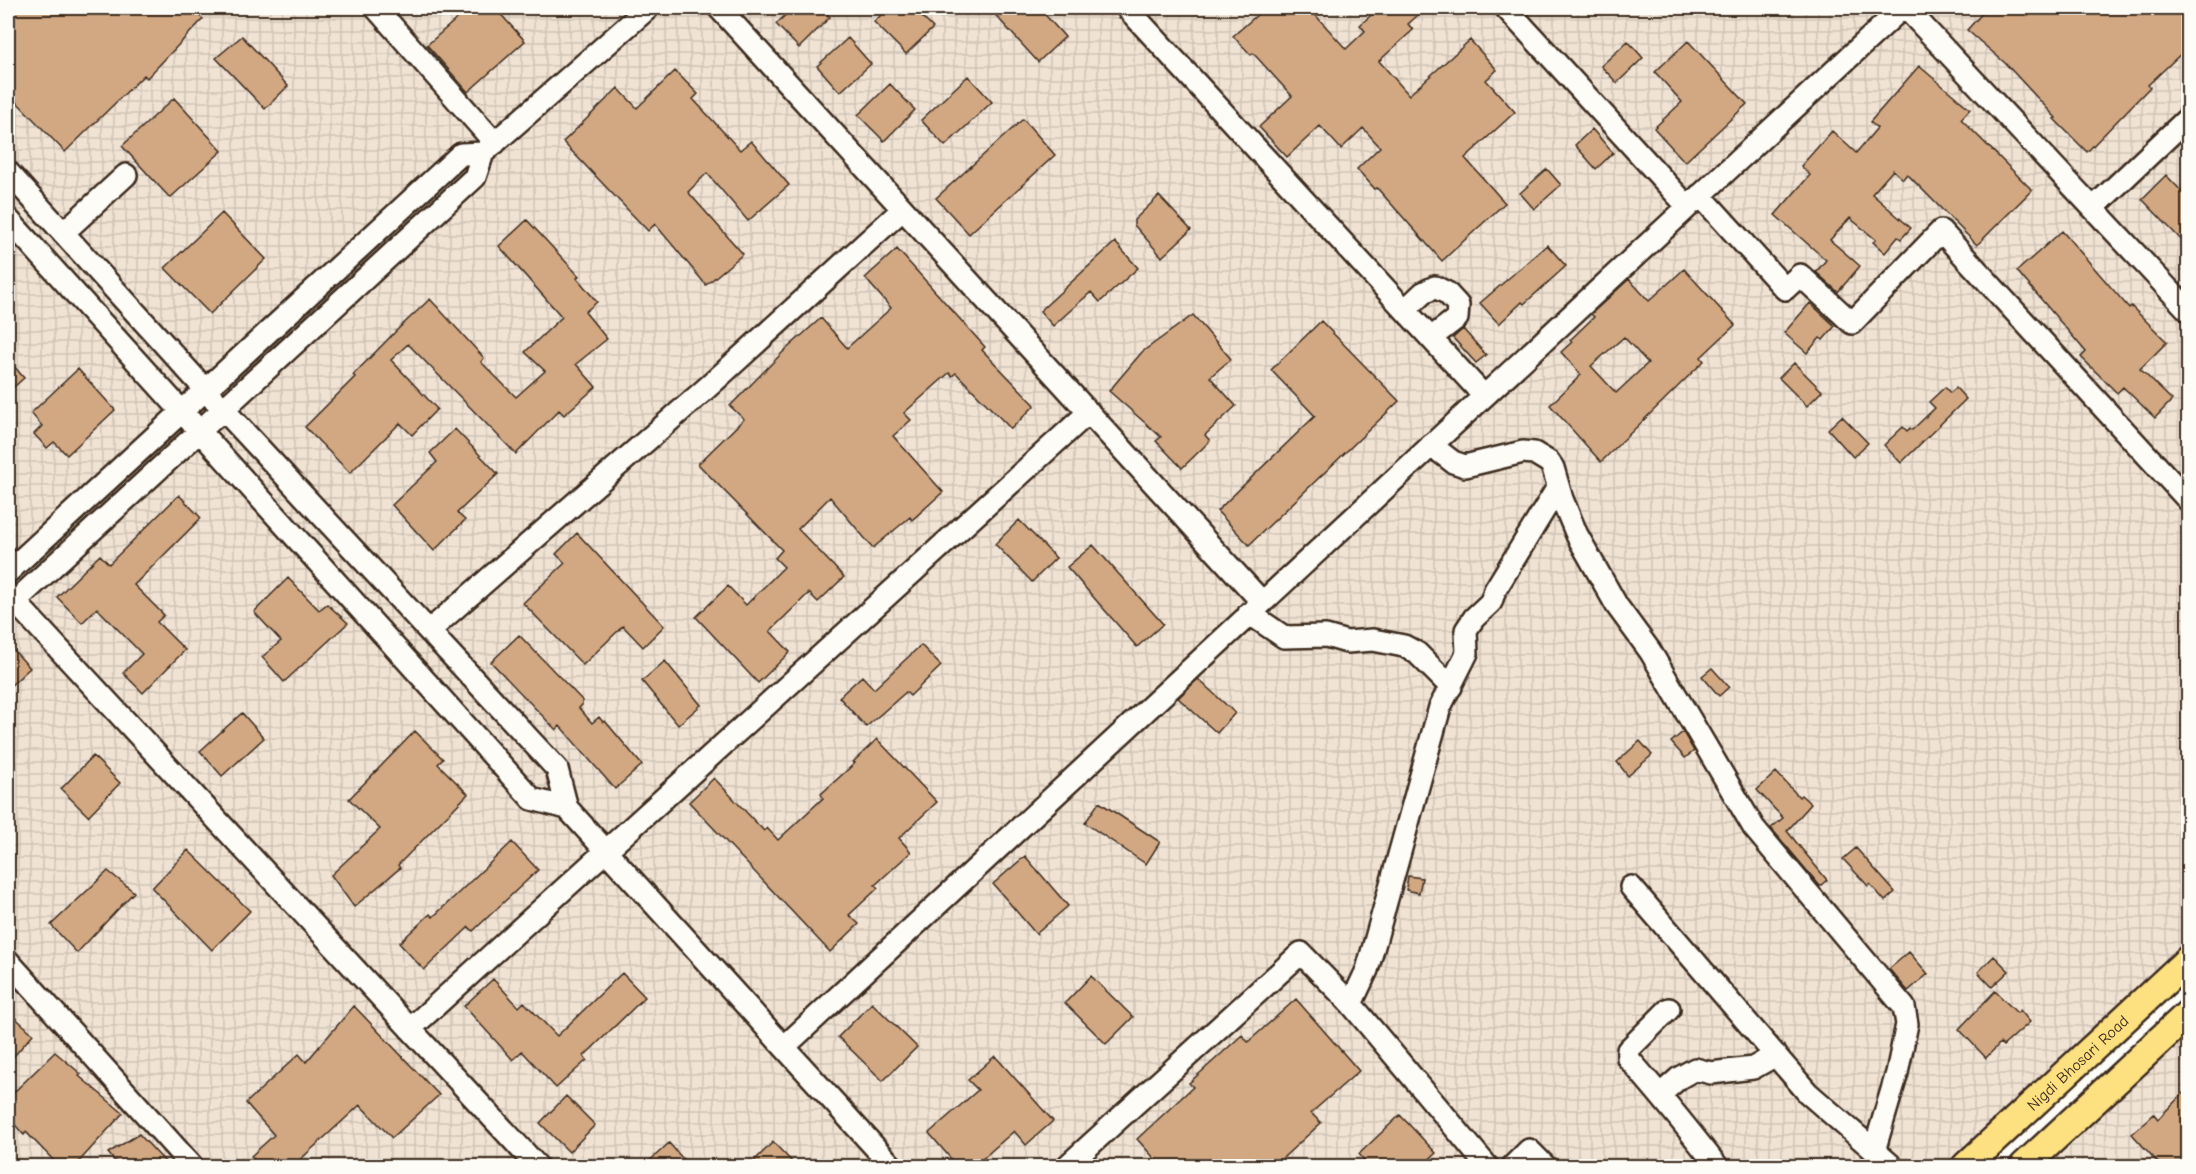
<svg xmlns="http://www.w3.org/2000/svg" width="2196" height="1174" font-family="'Comic Neue',sans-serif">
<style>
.industrial{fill:url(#industrial-grid)}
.building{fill:#d1a882;stroke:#3b2a1e;stroke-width:1.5;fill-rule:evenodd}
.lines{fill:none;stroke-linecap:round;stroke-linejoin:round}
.minor-casing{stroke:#3b2a1e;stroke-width:26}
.major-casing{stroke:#3b2a1e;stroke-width:32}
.minor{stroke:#fdfcf7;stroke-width:21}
.major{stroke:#fde080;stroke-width:27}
.labels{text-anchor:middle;stroke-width:4.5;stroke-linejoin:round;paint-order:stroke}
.street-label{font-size:16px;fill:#3b2a1e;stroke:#fdfcf7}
</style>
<defs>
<pattern id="industrial-grid" width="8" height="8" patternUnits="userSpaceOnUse" patternTransform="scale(1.5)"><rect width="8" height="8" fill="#f0e3d4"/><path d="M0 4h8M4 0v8" fill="none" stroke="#cfc3b6"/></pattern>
</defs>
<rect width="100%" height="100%" fill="#fdfcf7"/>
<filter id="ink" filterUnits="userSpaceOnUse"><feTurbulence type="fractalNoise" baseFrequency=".0167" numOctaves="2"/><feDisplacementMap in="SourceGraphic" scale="12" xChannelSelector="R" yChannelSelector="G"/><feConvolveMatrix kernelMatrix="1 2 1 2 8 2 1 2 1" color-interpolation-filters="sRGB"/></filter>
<g filter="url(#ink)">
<path class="industrial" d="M8,8h2180v940l-232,218h-1948z
M2188,1022v144h-154z"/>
<path class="building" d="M8,8h182l13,11 -56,59 -3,-3 -79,77 -57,-59z
M469,8h26l30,33 -57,51 -41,-47z
M793,8h28l9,9 -31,31 -23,-24z
M888,8h25l20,20 -27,26 -32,-32z
M989,8h50l26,29 -27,25z
M1265,8h44l37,41 19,-18 -5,-6 19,-17h47l-18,16 5,6 -34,31 30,34 61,-55 27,30 -11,10 29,32 -50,46 40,45 -63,58 -65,-73 -2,1 -18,-20 23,-22 -17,-19 -22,21 -21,-23 -33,31 -28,-30 33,-31 -39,-43 -2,2 -18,-19z
M1987,8h201v39l-40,38 2,2 -63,65 -33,-33 2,-1 -51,-55 -38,-33z
M242,36l46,50 -23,23 -49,-51z
M848,38l23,26 -31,28 -23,-26z
M1628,41l15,17 -26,25 -16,-17z
M1688,41l59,63 -62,58 -31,-34 28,-26 -27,-30z
M1919,66l51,43 -9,10 71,71 -55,55 -70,-71 -4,5 -10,-9 -21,24 39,34 -10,11 -3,-2 -13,16 -12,-11 3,-2 -26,-22 -20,22 30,26 -22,26 -22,-20 10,-12 -51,-45 35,-40 -9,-9 31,-35 24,22 21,-25 -7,-6z
M675,71l23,23 -5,5 47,51 11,-9 38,44 -41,36 -41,-48 -19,19 55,62 -37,31 -51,-61 -7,7 -85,-89 55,-54 19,20z
M968,76l24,26 -47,44 -24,-26z
M890,84l25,26 -31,31 -26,-26z
M174,98l48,53 -52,47 -48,-52z
M1023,119l32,36 -86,79 -33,-36z
M1592,129l21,24 -17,16 -21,-24z
M1547,169l14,16 -27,24 -14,-16z
M2166,175l22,23v49l-46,-48z
M1159,196l32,34 -29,27 -28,-32v-5z
M222,213l44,46 -56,55 -45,-46z
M527,220l52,56 -2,2 20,24 -12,10 22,27 -31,25 20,23 -32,28 -5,-5 -43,44 -108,-110 -17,16 46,49 -25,26 -12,-12 -50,50 -45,-46 50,-50 -2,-2 46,-47 31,-29 54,59 -3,4 35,35 29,-26 -20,-19 37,-35 -63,-71z
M2062,231l67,77 2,-2 36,36 -27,27 32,31 -17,18 -32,-31 -6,6 -36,-36 5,-5 -69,-81z
M1115,242l23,26 -38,34 -9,-10 -38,34 -13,-15z
M1547,245l19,21 -42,38 -2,-2 -23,22 -19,-21z
M897,249l88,98 -3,3 53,55 -24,24 -55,-56 -4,3 -3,-3 -45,40 7,7 -18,16 50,56 -31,28 -2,-3 -37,31 -43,-51 -32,32 46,48 -26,25 -9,-9 -39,38 20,21 -32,31 -62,-66 32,-31 18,19 38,-38 -9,-9 7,-8 -84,-86 46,-45 -14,-13 53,-54 38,-34 26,30 44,-40 -26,-30z
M1684,269l51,56 -34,32 3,4 -103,101 -51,-57 31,-30 -20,-23 11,-10 -2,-2 24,-23 -3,-3 38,-35 20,22zM1624,337l24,26 -32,30 -25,-27z
M1810,303l25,23 -12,14 -3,-2 -13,15 -23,-20z
M1193,315l38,44 -21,18 26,29 -31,29 5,6 -28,27 -26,-27 5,-4 -52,-46 33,-39z
M1321,321l78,80 -150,144 -32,-34 98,-95 -44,-46z
M1463,329l23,26 -10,8 -23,-25z
M8,359l16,19 -16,14z
M1794,363l28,28 -15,15 -28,-28z
M78,369l37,41 -48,45 -13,-13 -7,6 -13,-14 8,-8 -11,-13z
M1945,387l5,6 6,-5 10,11 -65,64 -17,-18 19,-18 4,4 3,-3 2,2 23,-22 -6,-6z
M1842,416l26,27 -15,14 -25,-28z
M455,429l43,45 -41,39 8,7 -31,31 -42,-46 45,-43 -7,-9z
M179,495l22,23 -67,67 30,30 -7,7 28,28 -42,43 -20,-20 19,-19 -45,-46 -15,15 -25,-26 43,-42 9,9z
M1019,520l37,38 -24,24 -37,-38z
M577,533l87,93 -21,21 -20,-21 -40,39 -60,-62 42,-40 -9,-9z
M1093,545l70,79 -26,23 -70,-80z
M288,578l31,32 8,-6 21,19 -64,59 -22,-25 19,-16 -27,-29z
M519,635l63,65v5l-3,3 13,15 7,-6 4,5 2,-1 37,44 -27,24 -55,-63 -4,4 -65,-68z
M8,644l22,24 -22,20z
M921,645l20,21 -31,30 -4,-4 -40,35 -27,-30 23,-21 12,13z
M665,661l36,44 -23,20 -36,-44z
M1712,668l17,19 -10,9 -17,-20z
M1198,679l37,34 -18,20 -39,-35z
M242,713l22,25 -42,38 -22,-25z
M415,731l28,28 -5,5 30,30 -70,71 2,3 -46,39 -23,-32 49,-46 -31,-30z
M1683,732l11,19 -9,7 -14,-16z
M877,739l60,63 -38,36 12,14 -36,33 3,3 -29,27 10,9 -29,28 -141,-150 25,-24 50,53 3,-3 11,12 45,-42 -2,-4 34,-31 -2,-1z
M1640,741l12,14 -24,21 -11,-14z
M93,756l27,27 -32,33 -27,-27z
M1776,772l23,25 2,-2 10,9 -24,27 40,49 -7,6 -49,-58 12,-10 -26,-28z
M1099,802l61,40 -14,22 -61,-41z
M512,842l26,28 -65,61 -4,-4 -45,43 -25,-27 31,-29 3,3z
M1856,848l39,44 -10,9 -15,-17 -2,2 -25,-27z
M188,850l62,61 -38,39 -60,-62z
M1025,856l43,50 -32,28 -43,-50z
M108,871l26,21 -57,61 -26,-28z
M1408,876l14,2 -3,15 -13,-3z
M1909,952l19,22 -20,17 -19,-22z
M1994,956l15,15 -17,16 -14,-15z
M622,973l23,24 -61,59 3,4 -31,28 -34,-37 -9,9 -49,-54 29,-27 26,28 5,-5 33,34z
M1091,976l42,41 -27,27 -41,-41z
M1995,991l22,22 3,-3 10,12 -27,24 -3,-3 -14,15 -27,-29z
M1296,999l63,72 -48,42 10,10 -48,44h-111l-25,-28 56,-52 -4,-4 53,-48 6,7z
M872,1003l45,44 -34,34 -45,-44z
M354,1006l85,89 -47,43 -32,-33 -68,62h-31l-10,-11 23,-21 -28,-32 53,-49 7,8z
M8,1011l25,23 -25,29z
M55,1052l26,22 -2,2 44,37 -49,54h-14l-34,-35 -2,3 -16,-18v-19z
M995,1056l58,65 -27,24 -12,-14 -41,36h-15l-29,-34 49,-43 -10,-10z
M2188,1088v79h-26l-30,-33 22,-20 4,5z
M566,1096l29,29 -26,27 -29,-29z
M1400,1115l36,38 -15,14h-51l-11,-13z
M139,1134l31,33h-50l-12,-14z
M773,1142l24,25h-49z
M669,1143l21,24h-47z"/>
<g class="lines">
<defs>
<path id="minor" d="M376,8l119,135
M719,8l543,594
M1127,8l357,388
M1506,8l182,199
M1906,8l282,302
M8,172l215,237 334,360 10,39 325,358
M1700,195l85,94 15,-14 52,48 89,-92 247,269
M2093,208l95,-90
M8,219l524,580 35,9
M63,233l63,-58
M1405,310l18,-17 12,-6 12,6 11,12 -1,13 -26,20
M1431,445l22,17 12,4 58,-14 11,1 15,9 4,6 9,31 15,36 40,71 33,45 104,177 150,179 3,17 -10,49 -23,78
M8,572l453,-418 22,-1
M8,594l529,572
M8,608l467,-431 8,-24 165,-145
M1249,613l35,24 42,-1 21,6 26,-2 31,6 13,7 34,34
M429,631l280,-245 194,-177
M1631,887l177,206 84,73
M8,961l184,205
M1351,1004l16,-34 8,-28 65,-235 27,-54 -1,-23 8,-12 17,-16 4,-12 63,-103
M1669,1009l-41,41v8c31,35 60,71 89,108
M410,1029l679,-617
M784,1047l1118,-1039
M1661,1094l18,-16 16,-9 16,4 42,-5 23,-13
M1067,1166l234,-213 50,51 136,162
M1513,1166l16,-16 16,16"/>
<g id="major">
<path id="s1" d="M1966,1166l222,-206"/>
<path d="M2024,1166l164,-152"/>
</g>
</defs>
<use href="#minor" class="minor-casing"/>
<use href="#major" class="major-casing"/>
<use href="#minor" class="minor"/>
<use href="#major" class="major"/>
</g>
</g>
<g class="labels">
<g class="street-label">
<text dy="6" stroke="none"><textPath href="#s1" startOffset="152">Nigdi Bhosari Road</textPath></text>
</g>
</g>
<rect width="2196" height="1174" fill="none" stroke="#fdfcf7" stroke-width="30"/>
<rect x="15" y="15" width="2166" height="1144" fill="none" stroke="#3b2a1e" stroke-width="2" filter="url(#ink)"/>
</svg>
